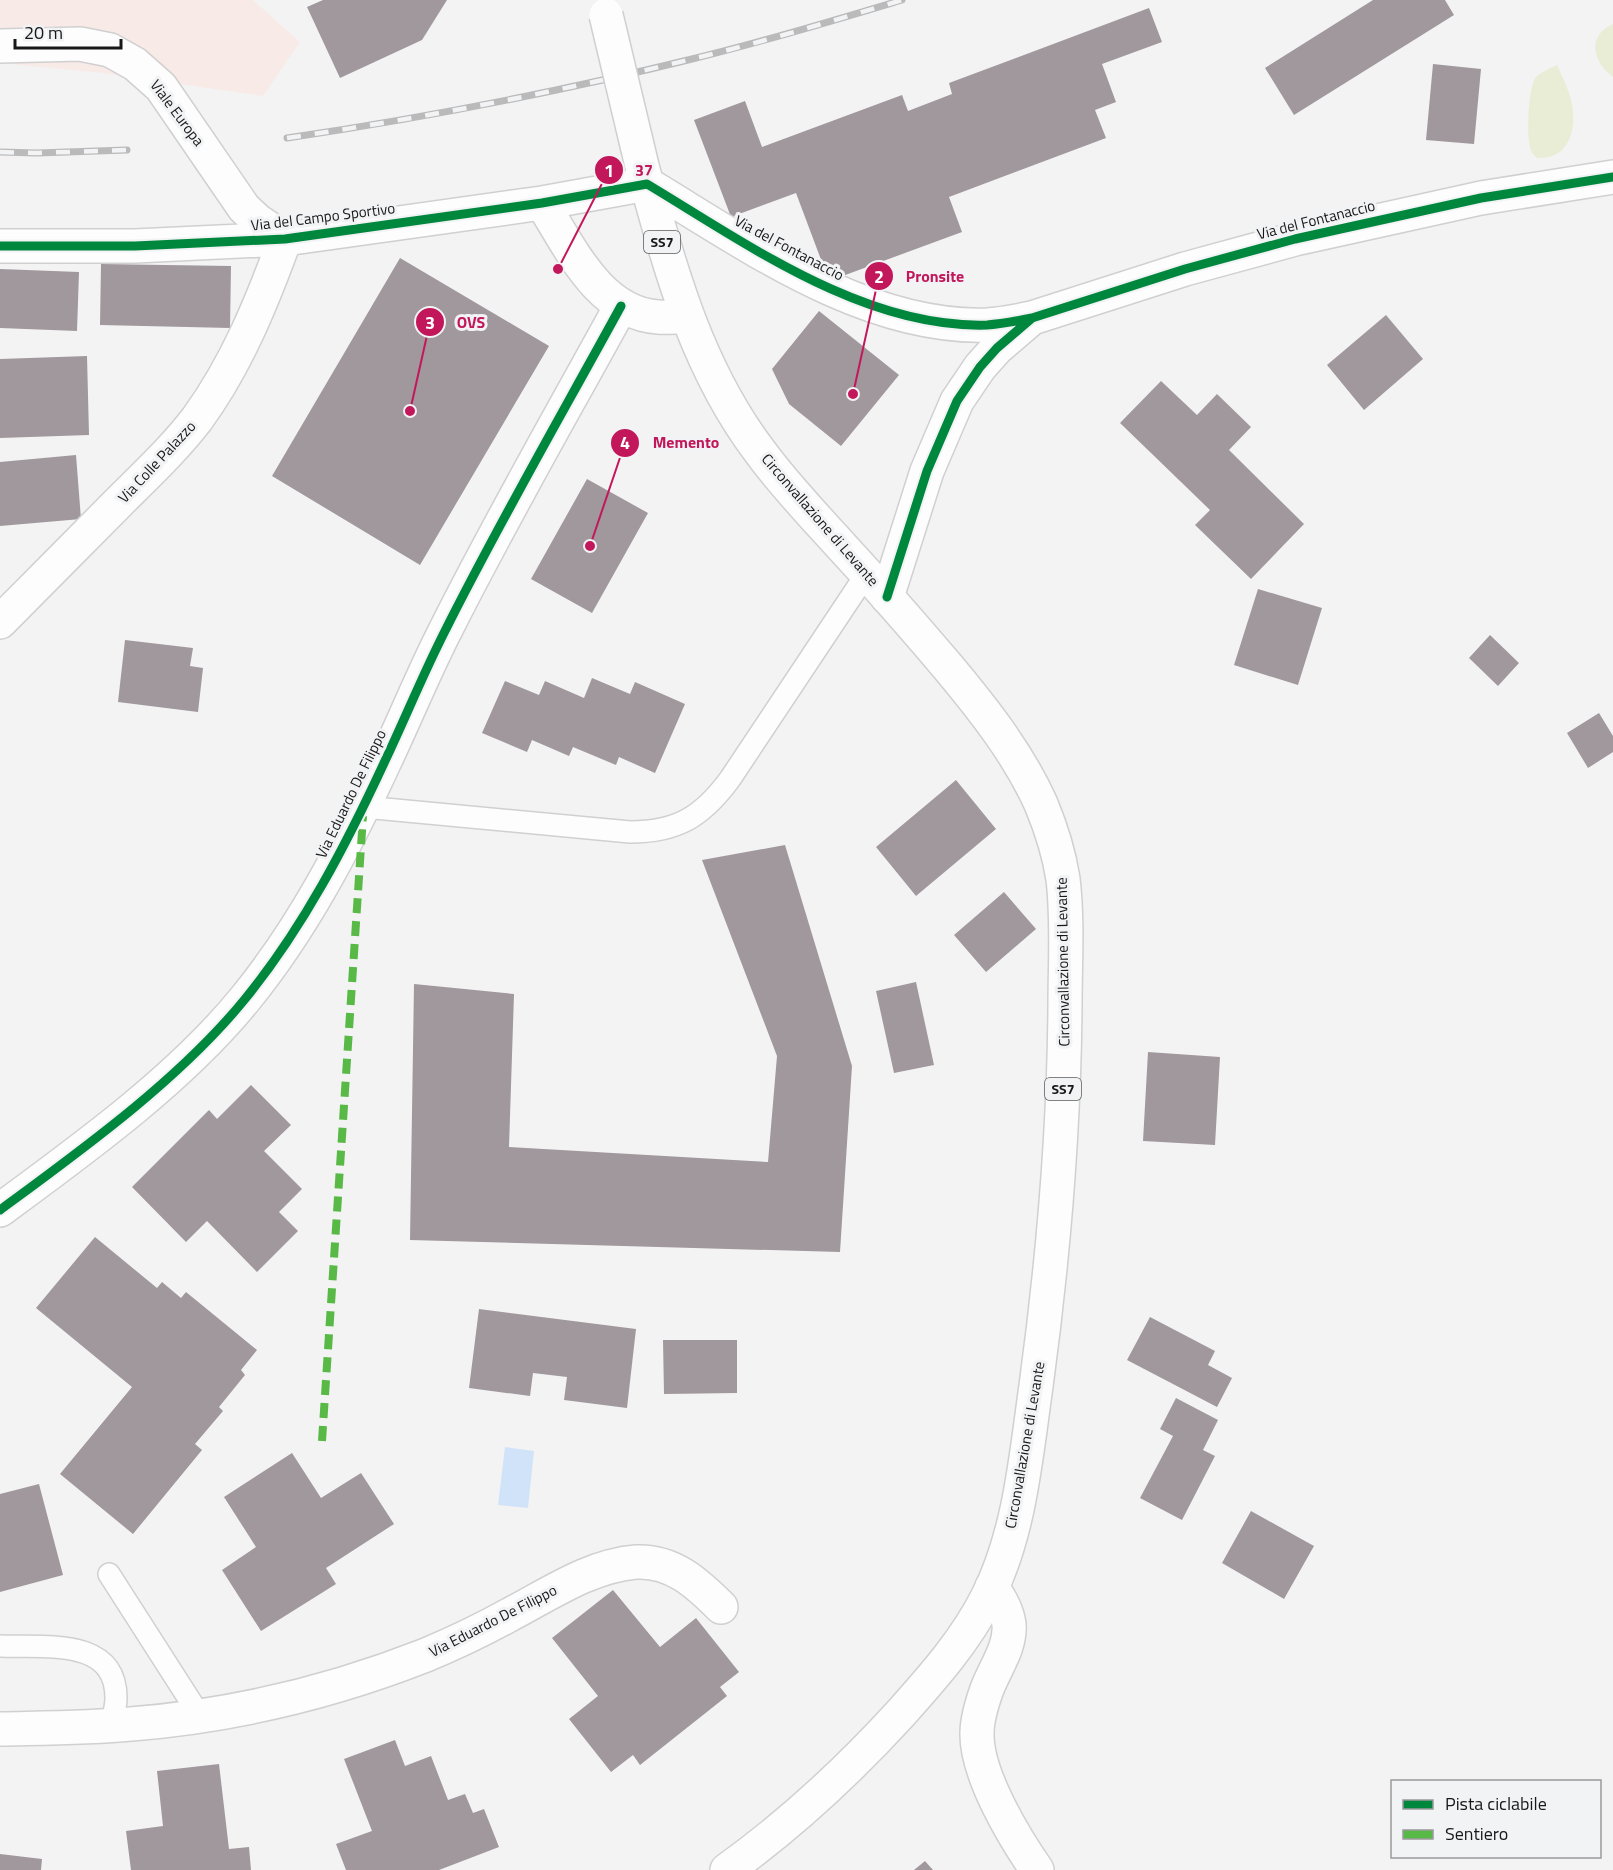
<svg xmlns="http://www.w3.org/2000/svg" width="1613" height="1870" font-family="'Titillium Web',sans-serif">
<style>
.commercial{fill:#f8eae7}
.green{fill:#e9edd5}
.water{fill:#d1e3f9}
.building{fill:#a0989c}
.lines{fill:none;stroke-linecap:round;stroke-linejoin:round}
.service-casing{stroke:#d0d0d1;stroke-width:24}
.minor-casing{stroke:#d0d0d1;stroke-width:36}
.primary-casing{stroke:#d0d0d1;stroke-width:36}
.service{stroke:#fdfdfd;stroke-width:21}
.minor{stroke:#fdfdfd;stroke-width:33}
.primary{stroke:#fdfdfd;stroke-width:33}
.rail-casing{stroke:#bababb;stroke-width:7}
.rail{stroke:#f2f3f5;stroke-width:4.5;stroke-dasharray:14;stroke-linecap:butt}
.primary-bridge-casing{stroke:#d0d0d1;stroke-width:36;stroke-linecap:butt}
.primary-bridge{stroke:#fdfdfd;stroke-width:33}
.quiet{stroke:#58b947;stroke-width:8;stroke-dasharray:15 8;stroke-linecap:butt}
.cycleway-casing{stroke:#f2f3f5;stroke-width:13}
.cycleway{stroke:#00873e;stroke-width:9}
.labels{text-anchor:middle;stroke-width:6;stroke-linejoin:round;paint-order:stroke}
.shield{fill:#f2f3f5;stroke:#595a5b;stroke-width:1.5}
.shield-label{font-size:14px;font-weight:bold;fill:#181819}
.street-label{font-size:15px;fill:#181819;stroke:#f2f3f5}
.leader{fill:none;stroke:#c2185b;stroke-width:2}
.callout-dot{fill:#c2185b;stroke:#f2f3f5;stroke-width:2}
.mark-label{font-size:18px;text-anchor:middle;font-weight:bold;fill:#fff}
.callout-label{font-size:16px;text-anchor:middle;font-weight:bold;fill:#c2185b;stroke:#f2f3f5;stroke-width:6;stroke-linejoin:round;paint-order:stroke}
</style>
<rect width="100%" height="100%" fill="#f3f3f4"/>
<path class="commercial" d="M0,0h253l47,42 -37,54 -160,-23 -103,-10z"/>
<path class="green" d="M1613,24v53c-20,-15 -27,-41 0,-53z
M1557,65c5,11 11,23 14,35 7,27 -1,60 -34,58 -3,-3 -5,-5 -6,-8 -5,-12 -3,-63 5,-73 5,-5 15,-9 21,-12z"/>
<path class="water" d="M505,1447l29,4 -6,57 -30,-3z"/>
<path class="building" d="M323,0h124l-25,40 -82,38 -33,-71z
M1373,0h72l9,15 -160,100 -29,-47z
M1149,8l13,34 -60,22 14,38 -21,8 11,28 -157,59 13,35 -133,49 -33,-88 -65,24 -37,-97 51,-19 17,46 140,-52 6,16 44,-17 -3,-11z
M1433,64l48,5 -7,75 -48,-4z
M400,258l149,88 -129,219 -148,-89z
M101,264l130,2 -1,62 -130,-3z
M0,269l79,3 -2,59 -77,-3z
M819,311l80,64 -58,71 -52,-42 -17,-35z
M1386,315l37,44 -59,51 -37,-45z
M87,356l2,79 -89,3v-79z
M1161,381l36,34 20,-21 34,33 -22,23 75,74 -53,55 -56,-54 15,-15 -90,-87z
M76,455l5,64 -81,7v-64z
M587,479l61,34 -56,100 -61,-34z
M1258,589l64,19 -24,77 -64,-20z
M1490,635l29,28 -21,23 -29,-28z
M125,640l68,8 -3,18 13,2 -5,44 -80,-10z
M592,678l38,16 5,-12 50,22 -30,69 -36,-16 -3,8 -43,-18 -4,9 -37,-16 -5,12 -45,-19 23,-52 34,14 6,-14 39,17z
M1599,713l14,23v16l-25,16 -21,-35z
M956,780l40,49 -80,67 -40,-49z
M785,845l67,221 -12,186 -430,-12 4,-256 100,10 -5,153 259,15 9,-106 -75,-196z
M1004,892l32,37 -50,43 -32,-37z
M916,982l18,83 -40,8 -18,-82z
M1148,1052l72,5 -5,88 -72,-4z
M251,1085l40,40 -27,26 38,38 -23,23 19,19 -41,41 -50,-51 -21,21 -54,-55 77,-77 8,9z
M95,1237l62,51 5,-6 19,16 5,-6 71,58 -16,20 4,5 -26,32 4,4 -28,33 7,6 -69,84 -73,-60 72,-87 -96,-79z
M479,1309l157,20 -9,79 -63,-8 3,-23 -34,-4 -3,23 -61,-8z
M1150,1317l65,34 -7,14 24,13 -15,29 -90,-47z
M663,1340h74v53l-73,1z
M1176,1398l42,22 -15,30 12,6 -33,64 -42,-22 33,-62 -13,-7z
M292,1453l29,45 40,-25 33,51 -68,44 10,16 -75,47 -39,-61 34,-23 -32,-50z
M39,1484l24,91 -63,17v-98z
M1251,1511l63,35 -30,53 -62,-36z
M613,1590l47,57 36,-29 43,54 -19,15 7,9 -87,69 -7,-10 -22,17 -42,-53 29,-23 -46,-58z
M395,1740l10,26 26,-10 17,44 17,-6 8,19 11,-4 15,38 -60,23h-93l-10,-26 36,-13 -28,-72z
M219,1764l10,85 20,-2 2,23h-120l-5,-39 37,-5 -6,-55z
M0,1854l42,5 -1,11h-41z
M925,1861l8,9h-19z"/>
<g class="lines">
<defs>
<path id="service" d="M364,807l266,25c47,0 72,-15 100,-53l137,-206
M109,1574l91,142
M0,1646c42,2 116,-10 116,52 0,9 -3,19 -5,28"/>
<path id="minor" d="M0,46l80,-2 30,6 25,14 26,23 83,121 14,13 27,18c-23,63 -48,125 -88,180 -23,30 -51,56 -78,83 -40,40 -79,80 -119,120
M542,203c28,44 57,110 116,114 9,1 19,0 28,-1
M0,246h135l150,-7 257,-36 105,-19c100,60 218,145 340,141 15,-1 30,-4 45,-7
M887,597l40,-126 30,-70 23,-34 17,-19 35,-30 153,-49 110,-30 186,-41 132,-21
M0,1210c83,-61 180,-131 245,-211 58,-71 101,-154 139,-236 21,-44 39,-89 61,-132 55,-110 117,-217 176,-325
M992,1587c8,12 15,23 17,37 2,23 -14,44 -22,65 -5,14 -10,29 -10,44 -1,41 37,104 60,137
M0,1729c44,-1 88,-1 131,-5 100,-8 201,-32 295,-69 29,-12 58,-26 85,-41 40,-21 79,-48 125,-52 36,-2 61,21 85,45"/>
<path id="primary" d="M642,166c28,102 54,202 119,287 25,34 55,65 83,96 36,39 70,78 104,118 35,42 70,86 93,137 10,24 18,49 22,75 5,42 2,85 2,127 -1,127 -12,255 -29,380 -10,70 -16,146 -48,210 -22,44 -54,80 -87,117 -53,58 -110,111 -174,157"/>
</defs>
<use href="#service" class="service-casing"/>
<use href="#minor" class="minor-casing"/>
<use href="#primary" class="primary-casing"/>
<use href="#service" class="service"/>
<use href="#minor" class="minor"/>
<use href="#primary" class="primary"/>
<defs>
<path id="rail" d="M287,138c136,-20 271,-46 405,-79 71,-17 140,-38 210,-59
M0,152l37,1 90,-3"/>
</defs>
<use href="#rail" class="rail-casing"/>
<use href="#rail" class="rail"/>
<defs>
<path id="primary-bridge" d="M606,15l36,151"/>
</defs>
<use href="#primary-bridge" class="primary-bridge-casing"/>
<use href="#primary-bridge" class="primary-bridge"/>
<path class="quiet" d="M322,1441l41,-625"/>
<defs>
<path id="cycleway" d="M0,246h135l150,-7 257,-36 105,-19c100,60 218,145 340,141 15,-1 30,-4 45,-7
M887,597l40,-126 30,-70 23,-34 17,-19 35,-30 153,-49 110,-30 186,-41 132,-21
M0,1210c83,-61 180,-131 245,-211 58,-71 101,-154 139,-236 21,-44 39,-89 61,-132 55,-110 117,-217 176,-325"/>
</defs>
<use href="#cycleway" class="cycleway-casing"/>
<use href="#cycleway" class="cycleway"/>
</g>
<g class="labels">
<g class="shield">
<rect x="644" y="231" width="36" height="22" rx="4.5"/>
<rect x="1045" y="1078" width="36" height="22" rx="4.5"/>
</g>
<g class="shield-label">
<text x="662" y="247">SS7</text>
<text x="1063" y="1094">SS7</text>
</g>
<g class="street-label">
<text transform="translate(177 113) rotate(53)" y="5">Viale Europa</text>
<text transform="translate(323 217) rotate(-7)" y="5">Via del Campo Sportivo</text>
<text transform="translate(1316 220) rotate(-14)" y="5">Via del Fontanaccio</text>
<text transform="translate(789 248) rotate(28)" y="5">Via del Fontanaccio</text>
<text transform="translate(157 462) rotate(-47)" y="5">Via Colle Palazzo</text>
<text transform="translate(820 520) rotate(49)" y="5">Circonvallazione di Levante</text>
<text transform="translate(351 794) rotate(-64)" y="5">Via Eduardo De Filippo</text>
<text transform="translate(1063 962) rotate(-91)" y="5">Circonvallazione di Levante</text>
<text transform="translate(1025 1445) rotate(-80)" y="5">Circonvallazione di Levante</text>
<text transform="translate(493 1621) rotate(-27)" y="5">Via Eduardo De Filippo</text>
</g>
</g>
<path class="leader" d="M558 269L609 170M853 394L879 276M410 411L430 322M590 546L625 443"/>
<g class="callout-dot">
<circle cx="558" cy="269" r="6"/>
<circle cx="853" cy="394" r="6"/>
<circle cx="410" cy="411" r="6"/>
<circle cx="590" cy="546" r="6"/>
<circle cx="609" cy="170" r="15"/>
<circle cx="879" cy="276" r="15"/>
<circle cx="430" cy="322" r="15"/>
<circle cx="625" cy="443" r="15"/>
</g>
<g class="mark-label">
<text x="609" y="177">1</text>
<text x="879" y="283">2</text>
<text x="430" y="329">3</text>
<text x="625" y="449">4</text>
</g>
<g class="callout-label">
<text x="644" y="176">37</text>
<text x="935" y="282">Pronsite</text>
<text x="471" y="328">OVS</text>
<text x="686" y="448">Memento</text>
</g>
<rect x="1391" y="1780" width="210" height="78" fill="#f2f3f5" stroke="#9b9b9d" stroke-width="1.5"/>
<rect x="1403" y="1800" width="30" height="9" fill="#00873e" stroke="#9b9b9d" stroke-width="1.5"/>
<text x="1445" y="1810" font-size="18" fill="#181819">Pista ciclabile</text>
<rect x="1403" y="1830" width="30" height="9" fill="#58b947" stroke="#9b9b9d" stroke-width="1.5"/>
<text x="1445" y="1840" font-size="18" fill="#181819">Sentiero</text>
<path d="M15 39v9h106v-9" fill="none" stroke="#181819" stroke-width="3"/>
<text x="24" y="39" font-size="18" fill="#181819" stroke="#f2f3f5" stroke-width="4.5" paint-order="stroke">20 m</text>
</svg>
